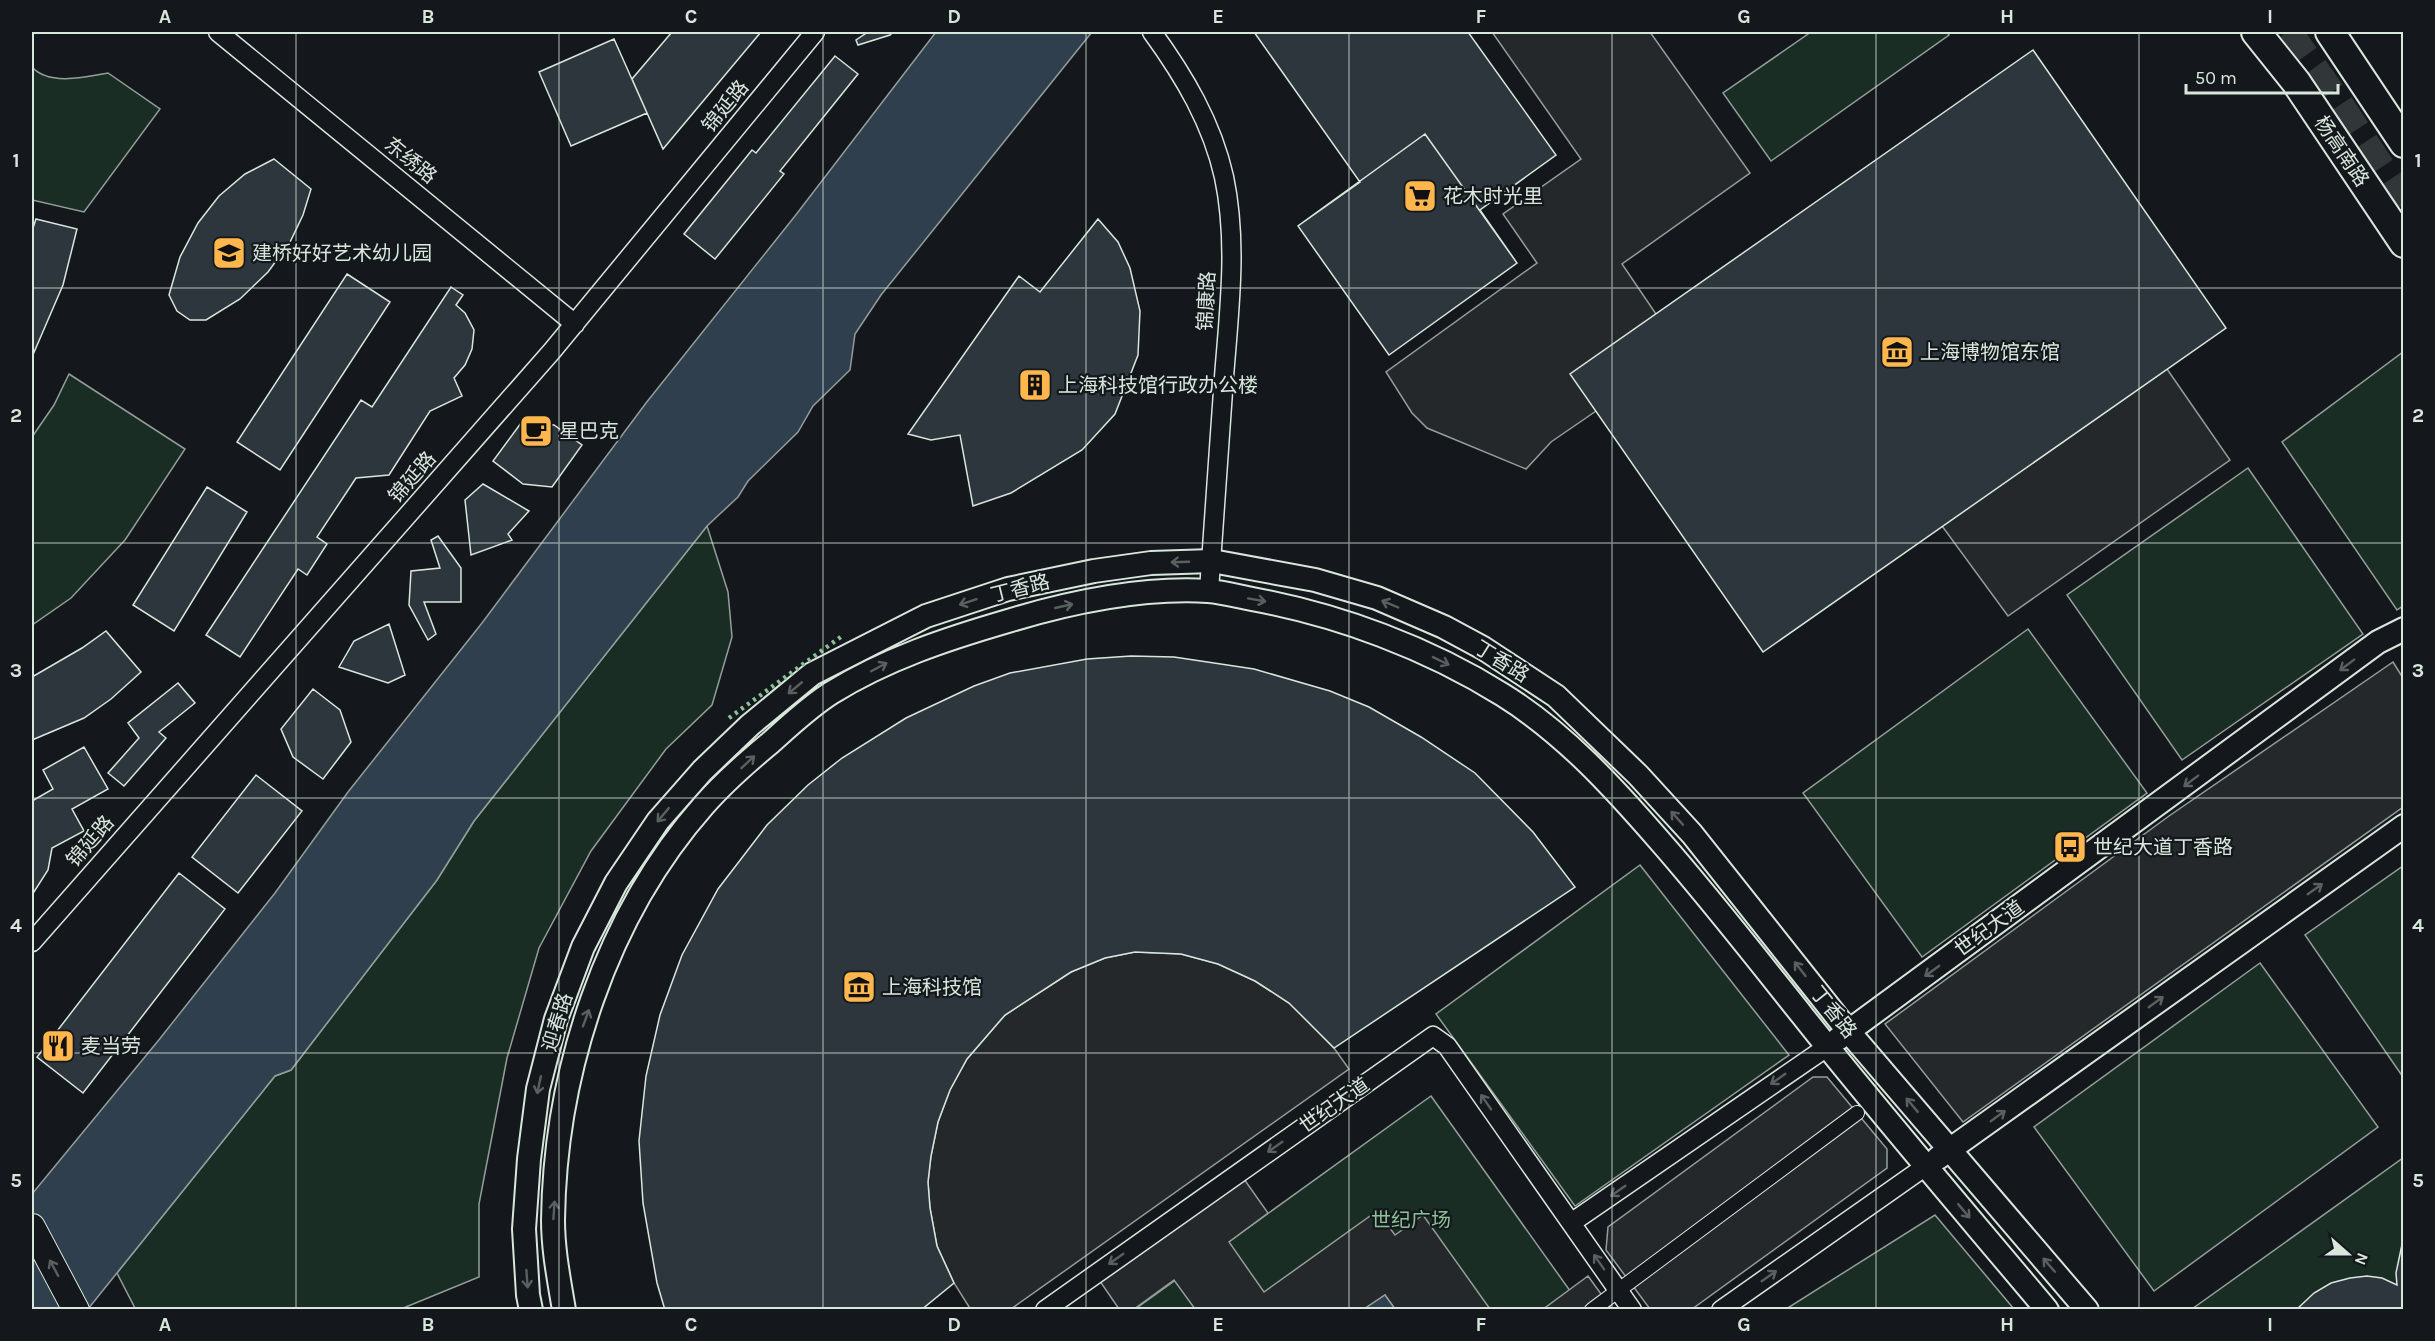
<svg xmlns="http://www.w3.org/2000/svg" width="2435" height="1341" font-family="Karla,'Noto Sans SC',sans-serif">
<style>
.green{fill:#1a2d24;stroke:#939e99;stroke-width:1.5}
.parking{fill:#24282b;stroke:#939e99;stroke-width:1.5}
.water{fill:#2f3f4d;stroke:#939e99;stroke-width:1.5}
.building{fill:#2c363c;stroke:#d8e6dc;stroke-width:1.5}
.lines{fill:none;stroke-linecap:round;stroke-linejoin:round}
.trunk-tunnel{stroke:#313739;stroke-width:30;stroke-dasharray:30 15;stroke-linecap:butt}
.pedestrian-casing{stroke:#d8e6dc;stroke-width:16}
.minor-casing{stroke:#d8e6dc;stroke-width:21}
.tertiary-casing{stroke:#d8e6dc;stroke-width:26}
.secondary-casing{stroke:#d8e6dc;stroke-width:28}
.primary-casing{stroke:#d8e6dc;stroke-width:32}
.pedestrian{stroke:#14181c;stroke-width:14}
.minor{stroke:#14181c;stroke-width:18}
.tertiary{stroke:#14181c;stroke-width:22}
.secondary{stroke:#14181c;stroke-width:26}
.primary{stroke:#14181c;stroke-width:28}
.hedge{stroke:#8ac095;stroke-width:4.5;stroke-dasharray:3 4.5;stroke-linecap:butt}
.oneway{stroke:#59605f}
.grid{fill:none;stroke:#d8e6dc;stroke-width:1.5;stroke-opacity:0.55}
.labels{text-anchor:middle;stroke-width:4.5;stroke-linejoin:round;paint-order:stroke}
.street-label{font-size:20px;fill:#d8e6dc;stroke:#14181c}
.poi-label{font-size:20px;fill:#d8e6dc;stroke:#14181c;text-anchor:start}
.park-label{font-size:20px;fill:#8ac095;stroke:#14181c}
.neatline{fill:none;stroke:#d8e6dc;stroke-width:2}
.grid-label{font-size:20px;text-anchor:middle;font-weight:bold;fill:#d8e6dc}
</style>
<rect width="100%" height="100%" fill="#14181c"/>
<path class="green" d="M1811,32h136l2,3 -178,126 -48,-68z
M32,67c17,19 54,10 76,6l52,36 -76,103 -52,-12z
M2403,352l1,253 -7,5 -115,-168z
M69,374l116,75 -60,91 -54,58 -39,27v-188l22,-32z
M2248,468l115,166 -181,126 -115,-165z
M707,526l21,66 4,45 -20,68 -46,44 -75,102 -52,97 -32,110 -28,146v73l-78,32 -265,1 -19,-37 158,-197 16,-6 146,-190 37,-59z
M2028,629l119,164 -225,164 -119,-164z
M1640,865l149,190 -214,151 -139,-192z
M2403,866v211l-98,-142z
M2260,963l118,164 -224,164 -120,-164z
M1431,1096l152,213 -449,1z
M2403,1158v151h-211z
M1935,1215l79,94h-228z"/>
<path class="parking" d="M1492,32h158l100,141 -128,91 34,50 -60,97 -45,31 -25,27 -99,-41 -15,-15 -26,-41 151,-109 -34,-49 78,-55z
M2167,369l63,91 -222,156 -66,-90z
M2393,662l10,16v129l-440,315 -78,-98 284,-208z
M1135,952l46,2 37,10 37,17 34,22 21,20 24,25 15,21 -338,240 -40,1 -17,-27 -17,-37 -7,-38 -2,-26 3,-26 7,-34 12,-32 17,-31 38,-44 66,-43 34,-14z
M1813,1077h14l60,72v19l-195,141h-42l-44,-59 2,-23z
M1239,1172l29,41 -39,29 35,50 113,-81 18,24 28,-20 67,94h-95l-10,-14 -21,14h-169l-21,-29 -40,29h-15l-24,-35z
M1588,1276l24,33 -70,1z"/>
<path class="water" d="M936,32h156l-211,263 -26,39 -5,36 -37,36 -15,26 -50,49 -10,16 -31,29 -233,295 -37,59 -146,190 -16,6 -187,233 -56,1v-116l126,-153 117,-148 73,-101 134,-169 164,-220 149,-187z
M1385,1295l10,14h-31z"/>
<path class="building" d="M672,32h89l-98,117 -31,-70z
M868,32h25l-3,3 -32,10 -2,-5z
M1254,32h214l88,123 -76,55 37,53 -128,92 -91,-129 62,-44z
M614,39l33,74 -76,33 -32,-74z
M2033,50l193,278 -463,324 -193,-278z
M835,56l23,18 -78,97 4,3 -69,85 -31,-25 68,-84 4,3z
M1425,134l92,129 -128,92 -91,-129z
M274,159l37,30 -8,26 -13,27 -22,30 -28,27 -34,21h-16l-13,-9 -8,-16 11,-38 18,-34 21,-27 26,-22z
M36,219l41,10 -14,56 -31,72v-126z
M1098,219l20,23 12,26 10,43 -2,44 -23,59 -33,36 -71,43 -38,13 -13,-71 -29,5 -23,-6 111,-158 21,16z
M347,274l43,28 -110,168 -43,-28z
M451,287l12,8 -7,10 9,8 9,17 -2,19 -7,16 -11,13 8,18 -32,15 -41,64 -33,3 -39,59 10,7 -20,31 -9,-6 -58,88 -34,-22 155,-235 11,7z
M521,423l33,2 28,20 -30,42 -29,-3 -30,-23z
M483,484l46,27 -21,23 4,6 -41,15 -6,-55z
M207,487l40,25 -73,119 -41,-26z
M438,536l23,32v34h-37l12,32 -8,6 -19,-35 2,-34 29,-3 -9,-28z
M389,624l16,51 -17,8 -49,-16 15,-26z
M106,631l35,41 -30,27 -27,19 -52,22v-63l50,-29z
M1131,656l43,1 80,12 76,22 39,16 52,30 54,36 58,59 42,55 -241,161 -45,-45 -34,-22 -37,-17 -37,-10 -46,-2 -30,6 -34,14 -66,43 -38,44 -17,31 -12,32 -7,34 -3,26 2,26 7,38 17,37 -33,27h-256l-8,-27 -14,-80 -4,-62 7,-65 14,-61 22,-60 36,-66 49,-64 41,-40 34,-27 64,-40 68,-32 36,-13 77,-14z
M178,683l17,20 -36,29 7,6 -42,48 -16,-13 31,-35 -11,-15z
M313,689l27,21 11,32 -28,37 -30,-22 -12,-28z
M84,747l24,42 -36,20 12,22 -32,17 -4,22 -16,25v-94l21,-12 -10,-19z
M256,775l46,36 -64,82 -46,-36z
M179,873l46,36 -142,184 -46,-36z
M2404,1235v75h-108l18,-17 17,-10 19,-5 17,-2 15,2 15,7 -1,-12z"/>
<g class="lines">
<path class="trunk-tunnel" d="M2287,32l51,72 66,100"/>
<defs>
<path id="pedestrian" d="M1592,1310l265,-197"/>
<path id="minor" d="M218,32l357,292
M1152,32c32,44 60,91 72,145 14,66 5,134 0,200 -5,71 -10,143 -15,214
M32,942l520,-591 263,-319
M1571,1223l256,-176
M1045,1310l388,-274 14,10 185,264
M1721,1310l205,-144"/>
<path id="tertiary" d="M1838,1039l540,-397 26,-13
M1938,1158l466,-332
M531,1310l-3,-15 -4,-66 5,-70 9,-70 18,-70 27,-72 33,-64 42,-62 44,-50 48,-46 62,-51 114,-58 82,-27 86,-18 57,-8 61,-2 103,19 62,18 67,29 39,21 73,48 82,79 54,59 157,198 238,278
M564,1310c-5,-30 -11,-60 -11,-90 2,-148 53,-304 151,-415 20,-23 43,-43 66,-62 19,-17 39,-36 61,-50 55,-34 115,-54 177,-72 63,-19 133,-34 200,-30 14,1 29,5 44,8 87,16 176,49 251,96 61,38 110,92 156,145 50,57 96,116 143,175 79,100 163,197 245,295"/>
<path id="secondary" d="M32,1227l44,83"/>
<path id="primary" d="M2256,32l40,50 108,161
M2330,32l74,111"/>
</defs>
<use href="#pedestrian" class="pedestrian-casing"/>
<use href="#minor" class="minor-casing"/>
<use href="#tertiary" class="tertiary-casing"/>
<use href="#secondary" class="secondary-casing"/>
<use href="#primary" class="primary-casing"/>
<use href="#pedestrian" class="pedestrian"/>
<use href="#minor" class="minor"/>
<use href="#tertiary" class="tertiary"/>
<use href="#secondary" class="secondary"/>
<use href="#primary" class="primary"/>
<path class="hedge" d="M729,718l113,-82"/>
</g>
<defs><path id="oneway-shaft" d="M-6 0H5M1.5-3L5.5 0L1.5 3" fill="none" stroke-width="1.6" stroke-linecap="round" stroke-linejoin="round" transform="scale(1.5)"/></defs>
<g class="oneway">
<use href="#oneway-shaft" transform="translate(1180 562) rotate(178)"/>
<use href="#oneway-shaft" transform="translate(1257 600) rotate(10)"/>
<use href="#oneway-shaft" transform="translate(968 602) rotate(162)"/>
<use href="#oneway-shaft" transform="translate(1390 604) rotate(-157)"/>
<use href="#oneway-shaft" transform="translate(1064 606) rotate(-13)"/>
<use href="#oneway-shaft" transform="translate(1441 661) rotate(26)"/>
<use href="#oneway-shaft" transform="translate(2347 665) rotate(143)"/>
<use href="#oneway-shaft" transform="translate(879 667) rotate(-28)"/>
<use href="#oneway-shaft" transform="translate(795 688) rotate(140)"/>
<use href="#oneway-shaft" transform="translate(748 762) rotate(-43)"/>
<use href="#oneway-shaft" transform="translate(2191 781) rotate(143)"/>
<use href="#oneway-shaft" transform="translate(663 815) rotate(130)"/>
<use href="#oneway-shaft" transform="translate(1677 818) rotate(-132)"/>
<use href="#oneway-shaft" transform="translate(2315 889) rotate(-35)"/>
<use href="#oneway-shaft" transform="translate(1800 969) rotate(-128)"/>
<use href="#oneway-shaft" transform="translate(1932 971) rotate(144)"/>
<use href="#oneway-shaft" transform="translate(2156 1002) rotate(-36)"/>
<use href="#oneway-shaft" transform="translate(586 1018) rotate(-70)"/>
<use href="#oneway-shaft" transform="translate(1778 1079) rotate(145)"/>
<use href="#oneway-shaft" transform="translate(539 1085) rotate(102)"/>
<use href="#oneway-shaft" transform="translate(1486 1102) rotate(-125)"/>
<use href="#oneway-shaft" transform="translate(1912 1105) rotate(-130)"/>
<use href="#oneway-shaft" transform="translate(1998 1116) rotate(-36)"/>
<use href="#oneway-shaft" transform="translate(1275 1147) rotate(145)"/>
<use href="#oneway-shaft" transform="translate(1618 1191) rotate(145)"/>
<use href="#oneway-shaft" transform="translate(554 1210) rotate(-86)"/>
<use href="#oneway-shaft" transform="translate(1964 1211) rotate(50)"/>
<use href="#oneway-shaft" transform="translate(1116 1259) rotate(145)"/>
<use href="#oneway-shaft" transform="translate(1599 1262) rotate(-125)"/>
<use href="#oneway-shaft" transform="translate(2049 1265) rotate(-131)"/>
<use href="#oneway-shaft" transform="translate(54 1268) rotate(-118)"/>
<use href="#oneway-shaft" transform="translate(1769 1276) rotate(-35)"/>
<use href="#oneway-shaft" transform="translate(527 1279) rotate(86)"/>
</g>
<path class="grid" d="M296,32v1278M559,32v1278M823,32v1278M1086,32v1278M1349,32v1278M1612,32v1278M1876,32v1278M2139,32v1278M32,288h2372M32,543h2372M32,798h2372M32,1053h2372"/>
<defs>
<symbol id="supermarket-square" viewBox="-11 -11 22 22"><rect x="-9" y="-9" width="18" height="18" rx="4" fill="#ffb74d" stroke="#14181c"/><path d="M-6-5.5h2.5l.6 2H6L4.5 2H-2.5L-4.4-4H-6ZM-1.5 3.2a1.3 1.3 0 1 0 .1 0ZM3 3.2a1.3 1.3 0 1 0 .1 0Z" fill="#111"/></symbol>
<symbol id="school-square" viewBox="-11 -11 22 22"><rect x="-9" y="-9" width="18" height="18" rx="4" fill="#ffb74d" stroke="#14181c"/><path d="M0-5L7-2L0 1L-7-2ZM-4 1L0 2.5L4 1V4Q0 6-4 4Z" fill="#111"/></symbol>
<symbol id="museum-square" viewBox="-11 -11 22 22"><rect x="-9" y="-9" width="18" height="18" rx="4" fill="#ffb74d" stroke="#14181c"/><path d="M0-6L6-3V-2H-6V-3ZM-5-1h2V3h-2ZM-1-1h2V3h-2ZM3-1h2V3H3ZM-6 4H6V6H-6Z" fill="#111"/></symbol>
<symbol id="building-square" viewBox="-11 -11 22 22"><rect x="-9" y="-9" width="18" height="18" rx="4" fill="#ffb74d" stroke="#14181c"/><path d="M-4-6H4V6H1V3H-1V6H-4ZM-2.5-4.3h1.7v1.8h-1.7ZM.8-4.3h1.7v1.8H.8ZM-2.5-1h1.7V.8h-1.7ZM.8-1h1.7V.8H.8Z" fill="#111"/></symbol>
<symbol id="cafe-square" viewBox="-11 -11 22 22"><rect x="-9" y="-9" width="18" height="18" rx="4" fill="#ffb74d" stroke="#14181c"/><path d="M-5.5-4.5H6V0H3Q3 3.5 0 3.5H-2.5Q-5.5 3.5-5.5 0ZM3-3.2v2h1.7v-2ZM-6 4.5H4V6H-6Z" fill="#111"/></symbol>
<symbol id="bus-square" viewBox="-11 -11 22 22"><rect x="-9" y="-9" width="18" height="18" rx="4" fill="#ffb74d" stroke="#14181c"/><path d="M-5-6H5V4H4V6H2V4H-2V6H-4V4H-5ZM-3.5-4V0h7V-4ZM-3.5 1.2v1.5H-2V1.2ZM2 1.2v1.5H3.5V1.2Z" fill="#111"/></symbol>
<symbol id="restaurant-square" viewBox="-11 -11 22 22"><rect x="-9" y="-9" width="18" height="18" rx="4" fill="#ffb74d" stroke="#14181c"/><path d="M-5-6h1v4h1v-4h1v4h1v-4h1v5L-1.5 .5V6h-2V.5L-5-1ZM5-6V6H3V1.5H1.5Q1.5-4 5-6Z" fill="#111"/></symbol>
</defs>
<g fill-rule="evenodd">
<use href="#supermarket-square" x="1401" y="177" width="38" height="38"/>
<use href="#school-square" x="210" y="234" width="38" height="38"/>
<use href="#museum-square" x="1878" y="333" width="38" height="38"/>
<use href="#building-square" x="1016" y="366" width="38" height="38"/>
<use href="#cafe-square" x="517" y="412" width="38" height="38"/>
<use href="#bus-square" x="2051" y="828" width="38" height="38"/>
<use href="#museum-square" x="840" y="968" width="38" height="38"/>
<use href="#restaurant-square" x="39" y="1027" width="38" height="38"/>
</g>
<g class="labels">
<g class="street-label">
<text transform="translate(725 106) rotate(-51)" y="7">锦延路</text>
<text transform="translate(2342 151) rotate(56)" y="7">杨高南路</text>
<text transform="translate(411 160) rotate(39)" y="7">东绣路</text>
<text transform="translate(1206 301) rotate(-87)" y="7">锦康路</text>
<text transform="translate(412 477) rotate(-49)" y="7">锦延路</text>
<text transform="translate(1020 588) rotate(-14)" y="7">丁香路</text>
<text transform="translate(1502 661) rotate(32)" y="7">丁香路</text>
<text transform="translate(90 841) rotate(-49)" y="7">锦延路</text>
<text transform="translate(1989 928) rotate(-36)" y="7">世纪大道</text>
<text transform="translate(1834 1012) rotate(51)" y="7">丁香路</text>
<text transform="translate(557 1022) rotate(-73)" y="7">迎春路</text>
<text transform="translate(1334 1105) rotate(-35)" y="7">世纪大道</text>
</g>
<g class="poi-label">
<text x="1443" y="203">花木时光里</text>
<text x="252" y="260">建桥好好艺术幼儿园</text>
<text x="1920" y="359">上海博物馆东馆</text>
<text x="1058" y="392">上海科技馆行政办公楼</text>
<text x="559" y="438">星巴克</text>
<text x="2093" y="854">世纪大道丁香路</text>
<text x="882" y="994">上海科技馆</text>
<text x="81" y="1053">麦当劳</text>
</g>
<g class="park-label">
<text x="1411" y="1227">世纪广场</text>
</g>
</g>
<rect width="2435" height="1341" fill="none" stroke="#14181c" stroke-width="66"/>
<g transform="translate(2348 1254) rotate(111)" stroke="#14181c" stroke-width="4.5" paint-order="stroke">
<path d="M0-4.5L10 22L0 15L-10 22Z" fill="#d8e6dc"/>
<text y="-9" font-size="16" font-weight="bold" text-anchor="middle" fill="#d8e6dc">N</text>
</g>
<path d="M2186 84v9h152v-9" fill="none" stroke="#d8e6dc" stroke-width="3"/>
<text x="2195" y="84" font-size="18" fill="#d8e6dc" stroke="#14181c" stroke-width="4.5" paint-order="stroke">50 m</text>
<rect x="33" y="33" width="2369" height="1275" class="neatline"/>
<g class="grid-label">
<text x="165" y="23">A</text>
<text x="428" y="23">B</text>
<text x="691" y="23">C</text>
<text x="954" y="23">D</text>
<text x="1218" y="23">E</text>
<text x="1481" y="23">F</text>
<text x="1744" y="23">G</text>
<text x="2007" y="23">H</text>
<text x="2270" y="23">I</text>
<text x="16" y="167">1</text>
<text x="2418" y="167">1</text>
<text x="16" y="422">2</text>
<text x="2418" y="422">2</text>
<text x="16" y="677">3</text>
<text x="2418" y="677">3</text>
<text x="16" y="932">4</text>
<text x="2418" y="932">4</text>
<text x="16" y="1187">5</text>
<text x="2418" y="1187">5</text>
<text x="165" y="1331">A</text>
<text x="428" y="1331">B</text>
<text x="691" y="1331">C</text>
<text x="954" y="1331">D</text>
<text x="1218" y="1331">E</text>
<text x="1481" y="1331">F</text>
<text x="1744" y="1331">G</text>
<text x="2007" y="1331">H</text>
<text x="2270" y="1331">I</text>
</g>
</svg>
